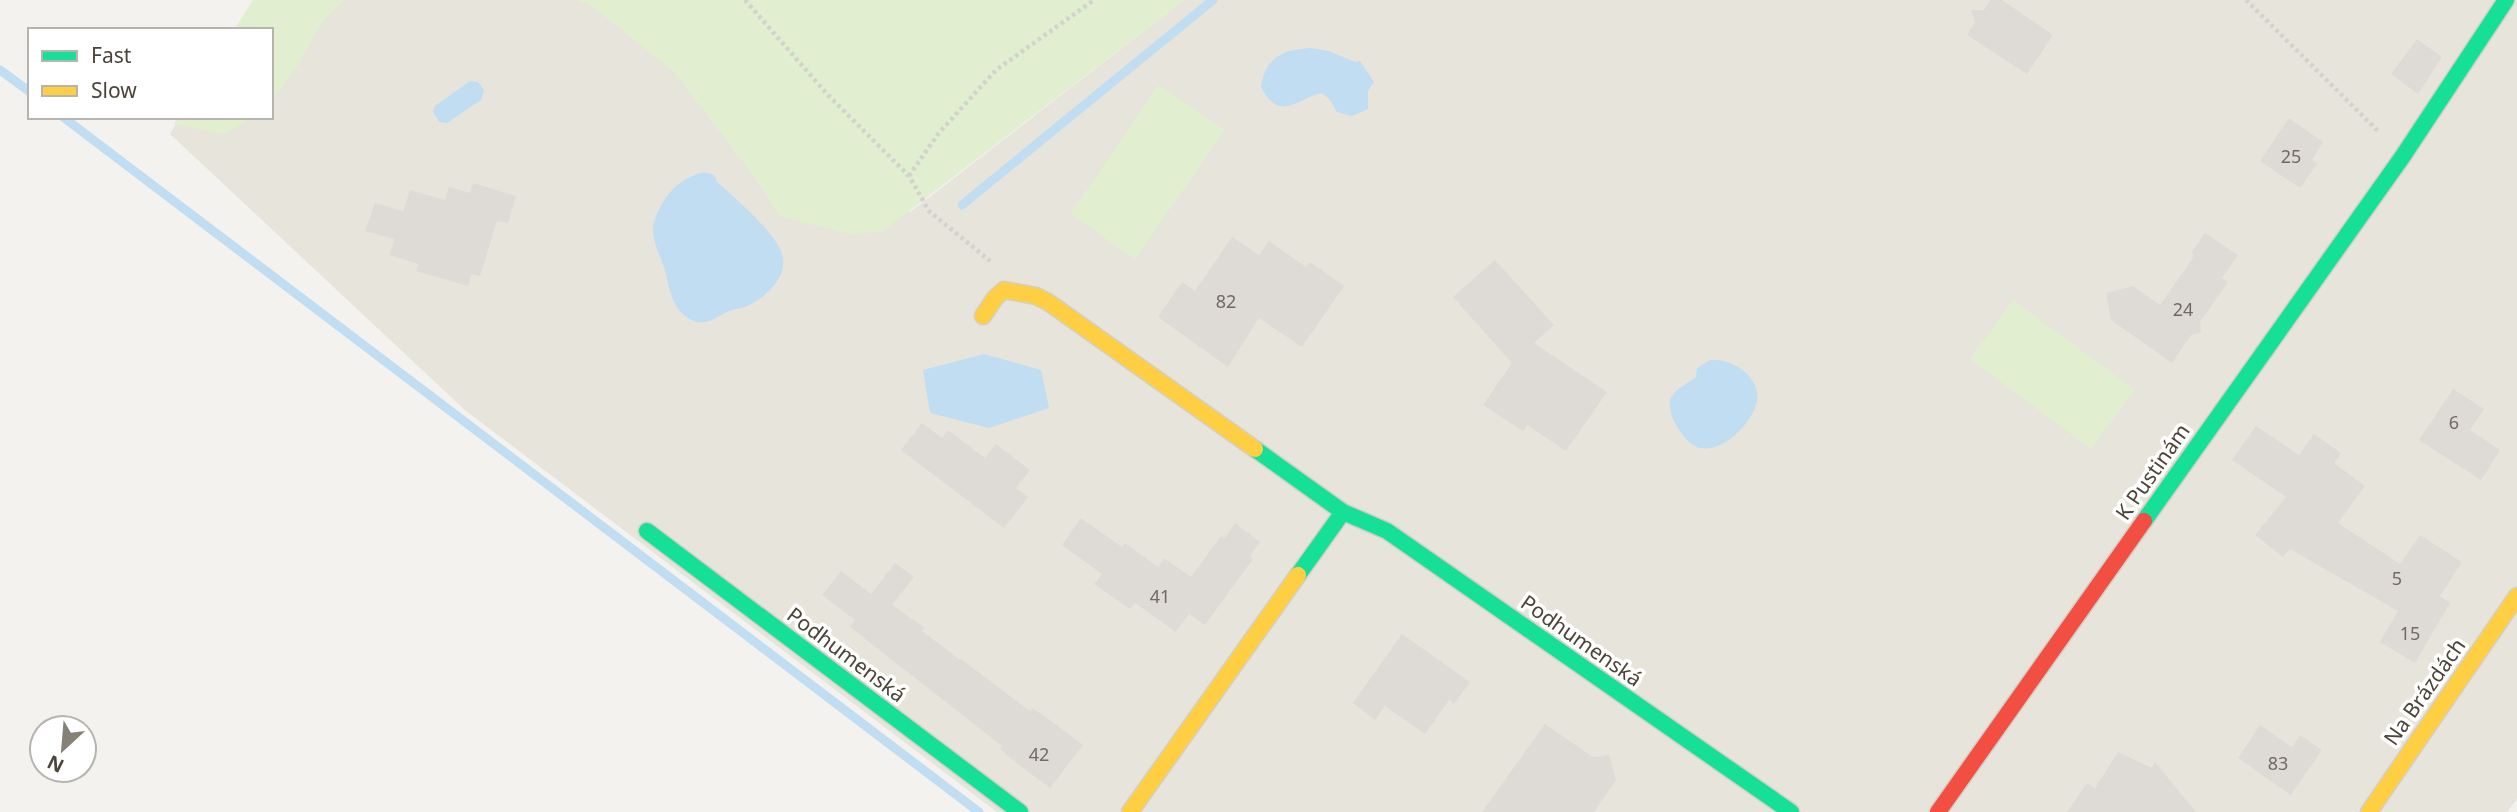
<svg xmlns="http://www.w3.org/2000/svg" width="2517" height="812" font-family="'Noto Sans',sans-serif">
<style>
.residential{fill:#e7e4dc}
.green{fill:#e1eecf}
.water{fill:#c0ddf1}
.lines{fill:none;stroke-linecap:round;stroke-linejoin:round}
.stream{stroke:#c0ddf1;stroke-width:9}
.building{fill:#dedbd6}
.fast-casing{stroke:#d3cfc5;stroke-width:19}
.slow-casing{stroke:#d3cfc5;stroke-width:19}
.jam-casing{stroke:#d3cfc5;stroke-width:19}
.path{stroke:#d3d2cc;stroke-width:4.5;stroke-dasharray:3.5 3.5;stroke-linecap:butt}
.fast{stroke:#16e098;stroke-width:16}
.slow{stroke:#ffcf43;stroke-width:16}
.jam{stroke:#f24e42;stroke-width:16}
.labels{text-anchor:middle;stroke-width:7;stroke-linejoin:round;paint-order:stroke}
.number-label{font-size:18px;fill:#706a61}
.street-label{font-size:21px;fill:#4b4439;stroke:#fff}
</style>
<rect width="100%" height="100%" fill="#f4f2ee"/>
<path class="residential" d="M254,0h424l232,212 274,-212h1333v799l-10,13h-1510l-531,-401 -296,-277 10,-17h91v-87z"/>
<path class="green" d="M253,0h90l-23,25 -21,39 -28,38v-72h-37z
M577,0h607l-301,231 -31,4 -71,-18 -28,-42 -79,-103 -80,-64z
M1159,85l66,45 -90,129 -65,-45z
M178,117h75l-29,18 -50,-11z
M2013,300l122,90 -44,59 -121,-90z"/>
<path class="water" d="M1312,48l16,3 28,11 4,-1 14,21 -6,9v18l-16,7 -15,-4 -7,-12 -8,-7c-26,6 -42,30 -61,-6 4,-30 23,-38 51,-39z
M470,81l8,1 6,8 -3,10 -34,23 -8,-1 -6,-10 2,-6z
M704,172l10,3 3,7c17,15 63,54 66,76 3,21 -18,40 -36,48 -6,3 -14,3 -20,6 -15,7 -23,16 -39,6 -18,-11 -18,-32 -24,-51 -5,-14 -14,-31 -10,-45 9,-26 23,-43 50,-50z
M984,354l57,16 8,38 -60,20 -59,-15 -7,-43z
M1710,360c21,-2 51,16 47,41 -4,23 -40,59 -64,44 -11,-7 -28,-33 -22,-47 4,-9 17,-15 25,-21l1,-9z"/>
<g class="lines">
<path class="stream" d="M0,70l30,22
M63,117l916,695
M962,205l251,-205"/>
</g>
<path class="building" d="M1990,0h12l51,35 -26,39 -60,-39 8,-13 -4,-12h13z
M2417,39l25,18 -24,37 -27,-20z
M2289,118l34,24 -11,18 5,4 -17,24 -40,-27z
M473,183l43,13 -8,27 -11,-2 -17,55 -8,-2 -4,12 -52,-15 2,-7 -28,-9 4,-16 -29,-8 10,-28 28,8 7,-21 35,10 4,-13 21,6z
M2205,233l33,22 -16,23 6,4 -28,40 1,11 -10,2 -19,28 -61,-43 -5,-27 27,-7 27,19 33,-47 -1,-7z
M1232,237l27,18 10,-14 37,26 4,-5 34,24 -42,61 -43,-29 -31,49 -70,-50 24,-35 13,9z
M1495,260l59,65 -20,18 73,49 -41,59 -39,-26 -4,6 -40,-26 29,-42 -59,-66z
M2453,389l31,20 -14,21 30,20 -19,30 -62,-40z
M922,423l20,15 6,-8 37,28 11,-14 34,26 -14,18 12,9 -24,31 -103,-78z
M2256,426l43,29 15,-21 27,19 -7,10 31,23 -27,37 62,41 20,-29 42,27 -22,34 10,7 -35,60 -35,-21 18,-31 -108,-62 -7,8 -28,-22 31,-38 -54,-37z
M1081,518l41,29 3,-4 33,24 6,-9 27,19 30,-41 4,2 10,-15 25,19 -10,14 3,3 -48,66 -16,-11 -13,18 -41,-29 -5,6 -36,-25 8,-10 -40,-29z
M895,563l19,14 -22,28 33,23 -3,3 38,29 1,-1 69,52 2,-3 15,10 36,27 -33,43 -36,-27 -14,-12 2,-3 -152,-119 5,-7 -33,-25 19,-24 30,23z
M1402,634l68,48 -16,22 -5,-4 -24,34 -40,-28 -10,14 -22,-17z
M1545,724l48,33 16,-2 7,25 -22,32h-112z
M2260,725l32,22 8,-12 22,15 -31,45 -53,-37z
M2118,752l34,16 3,-6 41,50h-129l20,-29 8,5z"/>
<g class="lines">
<defs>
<path id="fast" d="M1255,449l88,63
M2144,521l259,-365 103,-156
M647,531l373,281
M1298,575l45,-63 44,19 404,281"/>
<path id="slow" d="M983,316l12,-18 9,-8 32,6 12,6 207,147
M1130,812l168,-237
M2369,812l148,-216"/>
<path id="jam" d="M1938,812l206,-291"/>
</defs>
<use href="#fast" class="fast-casing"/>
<use href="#slow" class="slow-casing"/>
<use href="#jam" class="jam-casing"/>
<path class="path" d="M745,0l82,94 82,82 20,35 61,50
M2246,0l134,133
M909,176l29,-42 58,-64 98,-70"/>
<use href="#fast" class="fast"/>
<use href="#slow" class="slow"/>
<use href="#jam" class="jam"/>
</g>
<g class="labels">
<g class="number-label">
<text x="2291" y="163">25</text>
<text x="1226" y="308">82</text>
<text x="2183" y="316">24</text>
<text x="2454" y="429">6</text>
<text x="2397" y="585">5</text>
<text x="1160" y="603">41</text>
<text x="2410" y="640">15</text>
<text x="1039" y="761">42</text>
<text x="2278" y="770">83</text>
</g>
<g class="street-label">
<text transform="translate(2153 472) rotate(-55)" y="7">K Pustinám</text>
<text transform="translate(1581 641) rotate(35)" y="7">Podhumenská</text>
<text transform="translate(846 655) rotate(37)" y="7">Podhumenská</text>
<text transform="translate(2425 692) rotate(-55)" y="7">Na Brázdách</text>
</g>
</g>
<rect x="28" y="28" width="245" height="91" fill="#ffffff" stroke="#b7b4b0" stroke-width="2"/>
<rect x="42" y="51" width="35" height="10" fill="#16e098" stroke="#b7b4b0" stroke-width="2"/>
<text x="91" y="63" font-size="21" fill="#4b4439">Fast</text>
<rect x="42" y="86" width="35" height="10" fill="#ffcf43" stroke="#b7b4b0" stroke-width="2"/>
<text x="91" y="98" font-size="21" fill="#4b4439">Slow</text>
<g transform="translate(63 749) rotate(206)"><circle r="33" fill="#ffffff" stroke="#b7b4b0" stroke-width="2"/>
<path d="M0-5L12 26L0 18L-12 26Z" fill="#868178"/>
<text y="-10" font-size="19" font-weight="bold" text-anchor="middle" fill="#4b4439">N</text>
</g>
</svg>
